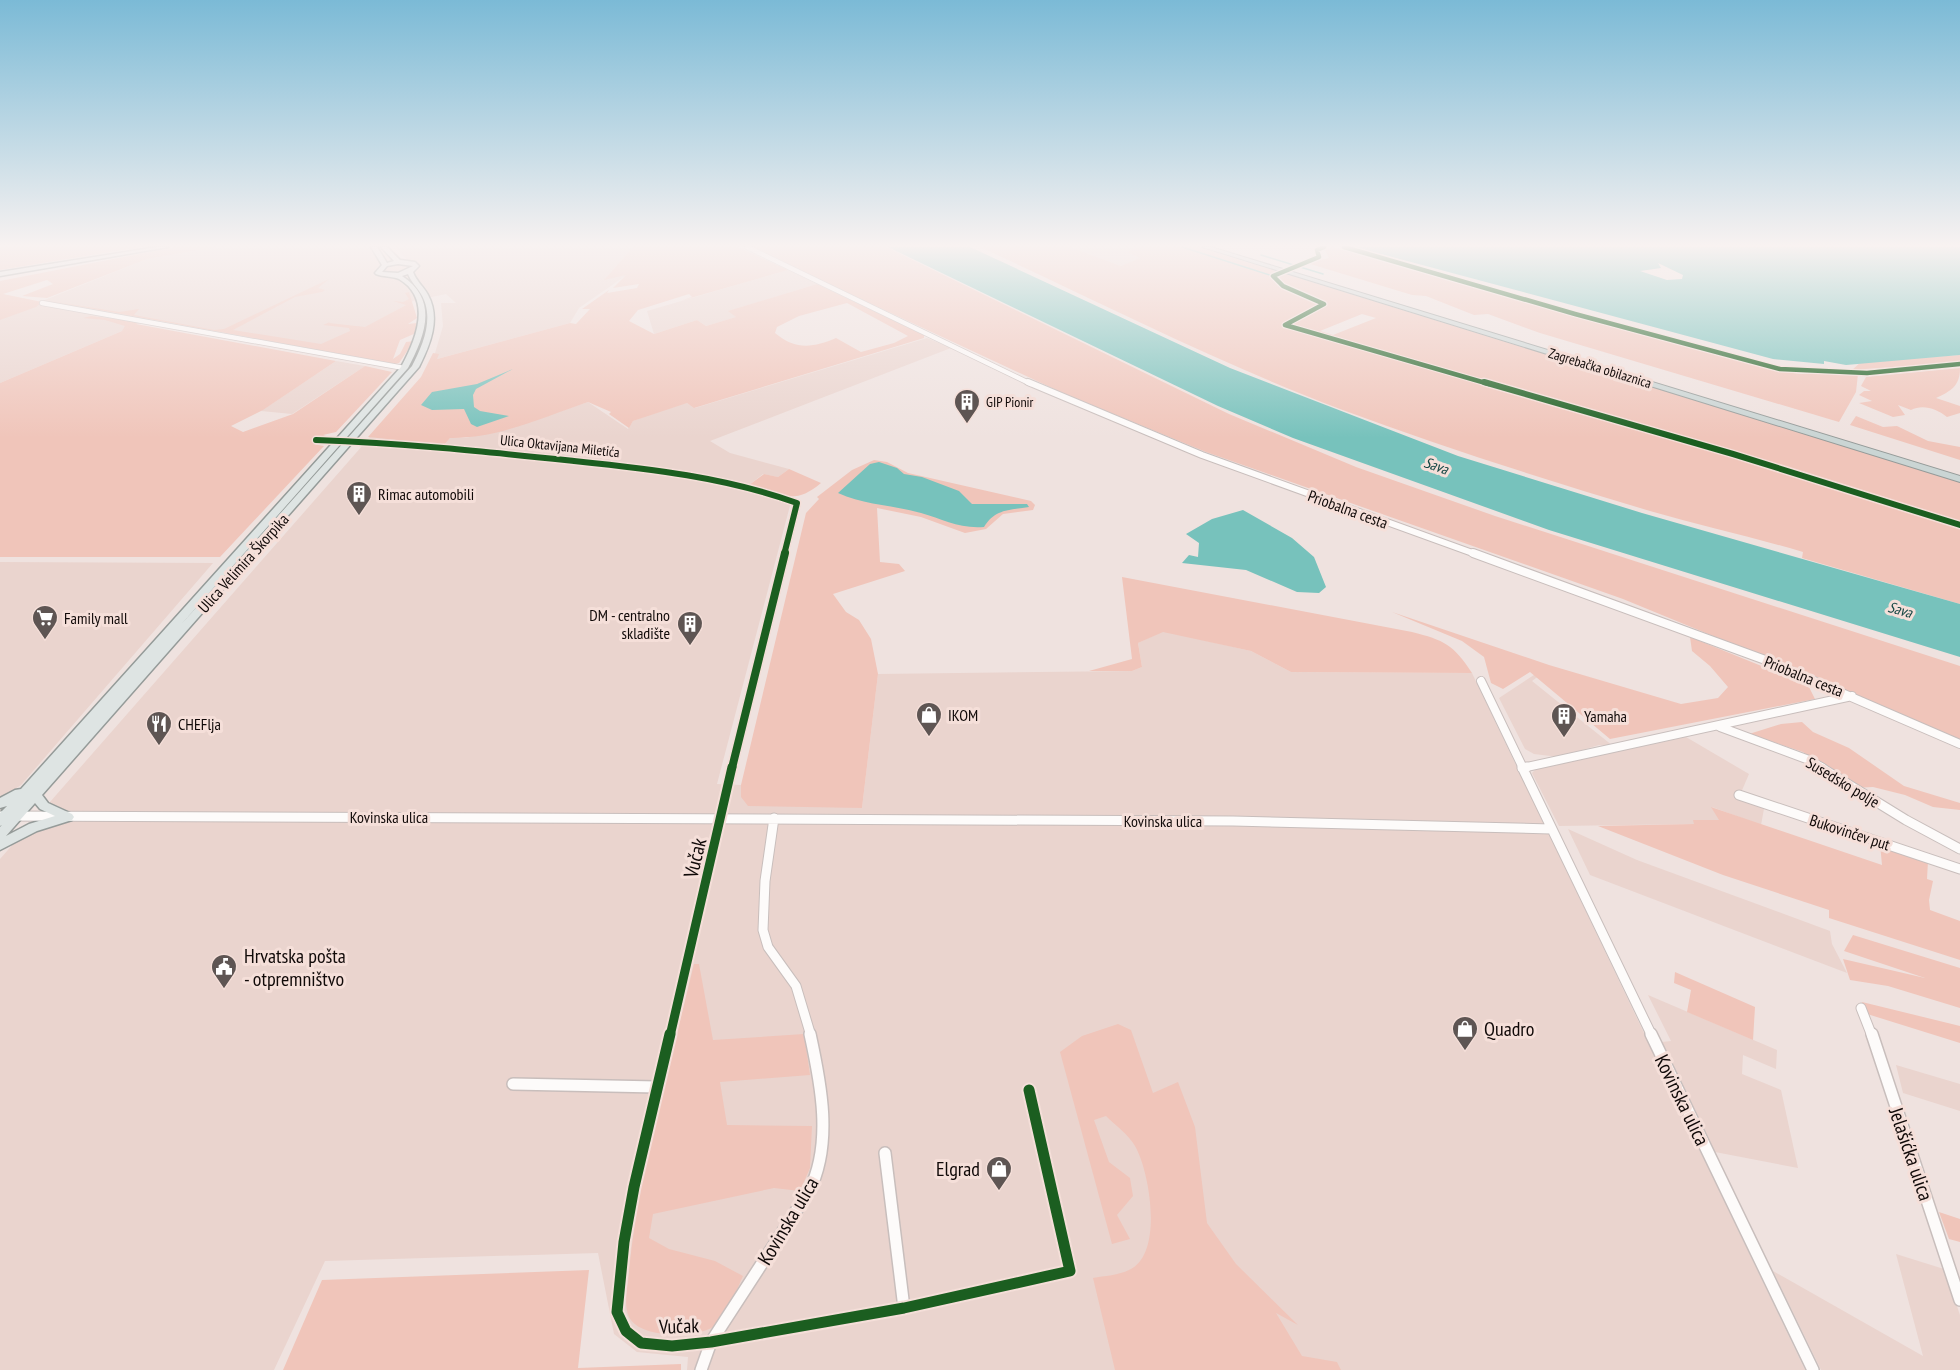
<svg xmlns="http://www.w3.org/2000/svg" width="1960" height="1370" font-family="'PT Sans Narrow',sans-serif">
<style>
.built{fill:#ead4ce}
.green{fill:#f0c5ba;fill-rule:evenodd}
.water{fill:#77c2bc;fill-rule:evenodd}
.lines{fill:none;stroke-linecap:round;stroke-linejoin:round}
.stream{stroke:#77c2bc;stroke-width:1.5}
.minor-far4-casing{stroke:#c8bebc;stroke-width:6}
.minor-far3-casing{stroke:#c8bebc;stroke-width:8}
.minor-far2-casing{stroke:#c8bebc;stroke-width:10}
.minor-far1-casing{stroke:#c8bebc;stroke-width:11}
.minor-casing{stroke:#c8bebc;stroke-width:14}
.major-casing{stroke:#959b99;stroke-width:3}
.highway-casing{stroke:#959b99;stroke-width:2}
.minor-far4{stroke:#fdfbfa;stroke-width:4.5}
.minor-far3{stroke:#fdfbfa;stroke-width:6}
.minor-far2{stroke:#fdfbfa;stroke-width:8}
.minor-far1{stroke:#fdfbfa;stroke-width:9}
.minor{stroke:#fdfbfa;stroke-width:11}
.major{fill:#dee4e3;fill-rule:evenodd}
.highway{fill:#cad5d4;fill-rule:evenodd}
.cycleway-far4-casing{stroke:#f5dfd9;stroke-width:7}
.cycleway-far3-casing{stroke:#f5dfd9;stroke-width:9}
.cycleway-far2-casing{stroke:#f5dfd9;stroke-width:11}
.cycleway-far1-casing{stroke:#f5dfd9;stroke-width:13}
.cycleway-casing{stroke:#f5dfd9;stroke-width:15}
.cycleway-far4{stroke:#1b5e20;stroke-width:4.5}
.cycleway-far3{stroke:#1b5e20;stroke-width:6}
.cycleway-far2{stroke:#1b5e20;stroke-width:8}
.cycleway-far1{stroke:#1b5e20;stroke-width:9}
.cycleway{stroke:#1b5e20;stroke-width:11}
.labels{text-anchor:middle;stroke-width:6;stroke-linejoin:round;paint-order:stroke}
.far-street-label{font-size:14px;fill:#100908;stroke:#f5dfd9}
.far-poi-label{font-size:14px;fill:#100908;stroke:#f5dfd9;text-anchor:start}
.far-water-label{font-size:15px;font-style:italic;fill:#144643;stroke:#f5dfd9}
.poi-label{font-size:16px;fill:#100908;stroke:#f5dfd9;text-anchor:start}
.street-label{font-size:16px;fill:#100908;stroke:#f5dfd9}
.near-street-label{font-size:20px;fill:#100908;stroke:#f5dfd9}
.near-poi-label{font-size:20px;fill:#100908;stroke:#f5dfd9;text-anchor:start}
</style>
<rect width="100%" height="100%" fill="#efe2df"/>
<path class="built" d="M217,247h174l10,11 5,1 -11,-12h238l-28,32 23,-5 -49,34 -9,15 -137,37 10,-34 -2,-23h15l-10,-9 -33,7 -89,50 -174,-32 -150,64v-65l147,-59z
M1070,247h70l-12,5 13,6 -20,8z
M788,270l29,14 -88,27 8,6 -31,9 -9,-6 -43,14 -7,-23z
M927,338l24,10 -241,93 20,12 59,16 -11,8 -15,-3 -18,14 47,10 -75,286 24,1v11l121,12 16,-134 254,-3 10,-4 -4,-24 25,-12 88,20 40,21 181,1 333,697h-1118l1,-13 -51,-5 -23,-18 -16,-81 -273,8 -51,109h-274v-511l370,-422 74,8 6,-7h16l69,-18 53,-18 40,27 5,-8 44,-17 10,-1 8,5z
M336,361l29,5 -73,48 -31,-3z
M0,562l213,1 -192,222 -21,14z
M1537,673l3,2 -8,6 81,65 -14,-1 -40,12 -25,-3 -9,-5 -26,-51z
M1686,737l63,37 -9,21 25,8 -4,22 -49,-18 8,13h-26l1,4 -136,2 -27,-53 4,-4z
M1568,829l69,31 193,71 2,13 15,29 -257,-98z
M1648,995l129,55 -1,19 -33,-14 -1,19 39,16 17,78 -83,-16 -53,-110 9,-1z
M1896,1065l64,19v27l-57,-18z
M1896,1254l48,15 16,46v55h-139l-48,-99 150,85z"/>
<path class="green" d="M0,247h141l-141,23z
M175,247h42l-70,12 -100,39 -25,-2 31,-12 -6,-4 -44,14 39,8 -6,5 -36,13v-39z
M633,247h105l50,23 -108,31 12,-4 -3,-3 -51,16 -9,11 25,13 43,-14 9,6 30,-9 -8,-6 89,-27 107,51v3l-230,70 -7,-5 -54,18 -4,7 -20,-14 2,-2 -23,-10c-44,15 -91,37 -138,36l-6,7 -76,-8 53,-60 12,-24 6,1 -2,5 133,-36 6,1 14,-15h-8l27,-19 -2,3 30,-5 2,-4 -26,4 13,-13 -22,5zM847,303l61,33 -14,7 -33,9 -25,-14c-23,10 -41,12 -61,-5l2,-6 22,-11z
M749,247h137l343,167 127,53 139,49 465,150v76l-94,-43 -243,-100 -417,-147 -139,-57z
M980,247h90l51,19 19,-8 -13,-6 13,-5h58l762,235v122l-158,-46 1,-6c-50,-15 -102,-26 -153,-41 -104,-31 -208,-64 -310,-102 -124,-47 -240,-107 -360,-162zM1362,314l14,4 -43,17 -13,-4z
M1332,247l139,40c25,-3 44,18 68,18l239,66 23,3h57l-2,18 -17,30 -299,-89 -52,-19 -14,1 -48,-19 -14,-1 -105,-32 22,-5 -4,-8z
M329,279l-11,9 7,2 -3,2 -27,5 -62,33 88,14 29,-13 -1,-3 -26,-3 7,-3 -1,1 36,4 41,-22 -13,-4 10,1 6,-3 -4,-6 4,-1 8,26 -9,6 9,-1 -1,10 -16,7 -7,19 7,-5 6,-12 8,-1 -15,22 -4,1 -345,-63 69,11 20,-3 -5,6 80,15 10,-1z
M96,315l43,7 -3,2 200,37 -73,49 -32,16 12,6 50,-18 72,-48 27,6 -56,60 -13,3 6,2 -7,7h-9l11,2 -104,111h-220v-174l122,-52 3,-5 -20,-6 -22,-2 8,-2 24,3z
M1960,355v7l-108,8 9,-8z
M1960,368c0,18 -9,23 -24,30l24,8v7l-13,4c-10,-8 -24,-13 -36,-7l-13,-5 7,10 -12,2 -34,-14 13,-2 -13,-6 5,-4h7l-10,-5 5,-9z
M1856,416l27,11 14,-1 31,15 32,6v13l-110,-35z
M874,460l13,2 21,11 123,28 4,4 -2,5 -30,4 -17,15 -21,4 -44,-16 -44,-9 3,54 19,2 6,7 -72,23 13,18 13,8 12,19 7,35 -16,134 -114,-2 -7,-9v-12l65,-272 13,-14 -2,-2 35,-27z
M789,469l32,14c-28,24 -40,10 -72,2l15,-11 14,3z
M1122,577l290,55c32,8 42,13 60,41l-181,-1 -40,-21 -88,-19 -25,11 4,24 -10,4h-43l43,-12z
M1392,612l157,53 132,39 37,-6 10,-11 -18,-21 -18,-15 -2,-14 118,48 7,14 -205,40 -80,-67 -27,17 -12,-6 -7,-26 -22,-16z
M1802,722l11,10 36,16 55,38 56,17v7l-27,-3 -28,-12 -32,-8 -19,1 -51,-36 -54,-18 32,-10z
M1711,807l171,58 -2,-21 48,17 -1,18 6,2 -4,19 1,10 30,11v39l-131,-42v-8l-106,-35 -125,-49 96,-2 -1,-4h26z
M1853,935l107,33v40l-72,-22 -38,-6 -7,-21 82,19 -81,-27z
M694,964h5l14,76 91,-6 6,41 -90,7 7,43 85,1 -2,42 -10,23 -26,-3 -121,26 -4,24 20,11 46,12 28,15c-7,14 -15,42 -30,51 -18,11 -73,12 -84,-10 -6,-13 -1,-31 0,-45 10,-104 41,-207 65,-308z
M1675,972l80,35 -2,33 -66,-28 4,-22 -17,-7z
M1862,1002l98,24v17l-96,-30z
M1118,1024l13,6 22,63 25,-11 17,45 12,96 29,41 62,61 -22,-12 26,43 35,6 4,8h-226l-22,-92c11,-2 26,-3 36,-8 35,-15 21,-98 6,-124 -6,-11 -20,-21 -29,-30l-12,4 15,42 21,16 3,18 -16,19 13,24 -18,5 -52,-192 22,-16z
M1939,1212l21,7v23l-11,-3z
M589,1270l-11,98 103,-4v6h-398l39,-90z"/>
<path class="water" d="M888,247h82l260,121 228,88 184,57 318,91v53l-411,-127 -256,-92 -75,-32z
M1355,247h605v108l-114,10 -22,-4v3l-51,-5zM1658,263l25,12 -1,4 -15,1 -27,-9 21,-3z
M513,369l-37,20 -3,6 1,12 6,4 29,5 -32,11 -6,-3 -7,-15 -32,1 -11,-5 11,-13 45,-8z
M879,462l18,6 7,6 18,3 37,14 13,13h55l2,3c-20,3 -34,2 -45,20 -25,2 -41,-8 -63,-14 -28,-8 -57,-8 -83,-20l32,-29z
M1243,510l49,28 22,19 12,30 -7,6 -22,-1 -51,-22 -64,-7 7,-8 9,2 1,-14 -13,-9 26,-15z"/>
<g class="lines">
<path class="stream" d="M1182,247l91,29
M1261,255l62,19"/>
<defs>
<path id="minor-far4" d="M747,247l284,137
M42,303l362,65"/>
<path id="minor-far3" d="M1028,382l174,73 276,100
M316,440c87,3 172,12 258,21 76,8 151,16 223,42l-13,52"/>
<path id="minor-far2" d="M1473,553l295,108 192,83
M1481,681l42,87
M1720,727l89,33 14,8
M732,768l53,-215
M1522,768l330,-72"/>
<path id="minor-far1" d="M1522,767l130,269
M1820,767l86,53 54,29
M1522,768l5,-1
M1739,795l221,74
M0,816l1233,5 318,8
M774,818l-9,63 -2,49 5,17 28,39 15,50
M1861,1008l11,28
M670,1036l62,-269"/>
<path id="minor" d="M670,1034l-36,153 -10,55 -7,70 9,19 15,12 31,3 39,-4 193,-34 166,-37 -41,-181
M1651,1034l162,336
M1872,1034l88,266
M513,1084l144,3
M885,1153l19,155
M701,1370l10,-28 98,-151c24,-47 12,-107 1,-157"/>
<path id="major" d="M157,247h11l-168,29v-4z
M371,247h6l10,16 7,-2 -13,-14h6l13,13 15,2 4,4 -6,6c3,9 11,15 15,23 13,24 2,50 -9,72l-377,428 6,8 24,11 2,3 -2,3 -35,11 -37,19v-23l2,-2 -2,1v-13l7,-7 -7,2v-10l15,-8 6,-1 380,-422c15,-27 32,-68 -2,-88 -7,-3 -16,-2 -23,-5l-1,-1 7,-8zM398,264l15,2 -15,7 -16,-1 5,-6zM408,274c3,8 9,13 13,20 14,23 2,51 -9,72l-234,262 230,-260c17,-32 31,-68 -6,-92zM35,803l5,6 15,7 -26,8 -23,12z"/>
<path id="highway" d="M1202,247h9l749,229v6z"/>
</defs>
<use href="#minor-far4" class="minor-far4-casing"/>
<use href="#minor-far3" class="minor-far3-casing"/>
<use href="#minor-far2" class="minor-far2-casing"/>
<use href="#minor-far1" class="minor-far1-casing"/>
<use href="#minor" class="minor-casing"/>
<use href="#major" class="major-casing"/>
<use href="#highway" class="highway-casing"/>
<use href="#minor-far4" class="minor-far4"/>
<use href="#minor-far3" class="minor-far3"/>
<use href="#minor-far2" class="minor-far2"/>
<use href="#minor-far1" class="minor-far1"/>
<use href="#minor" class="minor"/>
<use href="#major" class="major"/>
<use href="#highway" class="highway"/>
<defs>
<path id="cycleway-far4" d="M1344,247l231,67 205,55 87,4 93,-9
M1285,325l204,59
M1285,325l39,-21 -41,-18 -10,-10 46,-19 -2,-7 7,-3"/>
<path id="cycleway-far3" d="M1484,382l249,72 227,71
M316,440c87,3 172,12 258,21 76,8 151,16 223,42l-13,52"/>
<path id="cycleway-far2" d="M732,768l53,-215"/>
<path id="cycleway-far1" d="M670,1036l62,-269"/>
<path id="cycleway" d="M670,1034l-36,153 -10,55 -7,70 9,19 15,12 31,3 39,-4 193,-34 166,-37 -41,-181"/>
</defs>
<use href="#cycleway-far4" class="cycleway-far4-casing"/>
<use href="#cycleway-far3" class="cycleway-far3-casing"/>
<use href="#cycleway-far2" class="cycleway-far2-casing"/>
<use href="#cycleway-far1" class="cycleway-far1-casing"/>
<use href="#cycleway" class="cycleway-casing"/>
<use href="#cycleway-far4" class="cycleway-far4"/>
<use href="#cycleway-far3" class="cycleway-far3"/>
<use href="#cycleway-far2" class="cycleway-far2"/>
<use href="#cycleway-far1" class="cycleway-far1"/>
<use href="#cycleway" class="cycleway"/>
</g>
<linearGradient id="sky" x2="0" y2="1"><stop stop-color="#7bbad6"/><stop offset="0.56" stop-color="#f8f2f1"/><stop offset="1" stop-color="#f8f2f1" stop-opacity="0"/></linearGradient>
<rect width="1960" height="438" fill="url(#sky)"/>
<defs>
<symbol id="building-pin" viewBox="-11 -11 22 30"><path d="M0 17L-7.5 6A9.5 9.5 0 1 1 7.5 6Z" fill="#5e5553" stroke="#f5dfd9"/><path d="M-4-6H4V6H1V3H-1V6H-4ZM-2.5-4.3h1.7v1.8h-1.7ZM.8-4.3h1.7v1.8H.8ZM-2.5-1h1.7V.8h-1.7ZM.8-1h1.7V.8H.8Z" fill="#fff"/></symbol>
<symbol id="supermarket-pin" viewBox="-11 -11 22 30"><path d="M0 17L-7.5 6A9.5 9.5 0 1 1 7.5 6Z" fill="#5e5553" stroke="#f5dfd9"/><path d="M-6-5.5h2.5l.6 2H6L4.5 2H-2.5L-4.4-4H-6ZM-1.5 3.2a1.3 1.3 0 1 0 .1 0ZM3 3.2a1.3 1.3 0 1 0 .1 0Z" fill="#fff"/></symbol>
<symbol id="shop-pin" viewBox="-11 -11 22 30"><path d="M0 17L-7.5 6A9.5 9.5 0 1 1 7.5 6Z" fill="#5e5553" stroke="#f5dfd9"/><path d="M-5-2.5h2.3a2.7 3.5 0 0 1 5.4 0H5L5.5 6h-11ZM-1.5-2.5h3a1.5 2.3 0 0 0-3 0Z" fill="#fff"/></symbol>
<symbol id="restaurant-pin" viewBox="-11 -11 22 30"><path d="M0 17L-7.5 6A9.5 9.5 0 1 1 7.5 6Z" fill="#5e5553" stroke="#f5dfd9"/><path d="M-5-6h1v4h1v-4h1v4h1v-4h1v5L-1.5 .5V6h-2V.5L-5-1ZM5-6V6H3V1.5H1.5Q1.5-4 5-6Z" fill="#fff"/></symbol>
<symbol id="civic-pin" viewBox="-11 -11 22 30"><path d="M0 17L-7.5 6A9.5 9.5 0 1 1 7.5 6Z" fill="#5e5553" stroke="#f5dfd9"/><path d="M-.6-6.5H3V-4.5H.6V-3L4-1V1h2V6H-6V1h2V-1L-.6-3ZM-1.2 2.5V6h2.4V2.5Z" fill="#fff"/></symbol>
</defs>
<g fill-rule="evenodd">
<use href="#building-pin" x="952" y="387" width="30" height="40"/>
<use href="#building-pin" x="344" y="479" width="30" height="40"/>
<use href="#supermarket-pin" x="30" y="603" width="30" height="40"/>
<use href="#building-pin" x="675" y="609" width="30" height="40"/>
<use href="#shop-pin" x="914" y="700" width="30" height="40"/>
<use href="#building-pin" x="1549" y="701" width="30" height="40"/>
<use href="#restaurant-pin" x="144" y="709" width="30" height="40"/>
<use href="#civic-pin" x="209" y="952" width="30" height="40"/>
<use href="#shop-pin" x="1450" y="1014" width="30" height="40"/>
<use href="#shop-pin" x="984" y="1154" width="30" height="40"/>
</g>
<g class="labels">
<g class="far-street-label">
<text transform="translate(1600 368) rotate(17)" y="5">Zagrebačka obilaznica</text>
<text transform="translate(560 446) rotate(6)" y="5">Ulica Oktavijana Miletića</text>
</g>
<g class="far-poi-label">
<text x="986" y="407">GIP Pionir</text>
</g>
<g class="far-water-label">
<text transform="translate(1436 466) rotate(19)" y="5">Sava</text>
<text transform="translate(1900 610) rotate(16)" y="5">Sava</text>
</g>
<g class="poi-label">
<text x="378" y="500">Rimac automobili</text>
<text x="670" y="621" text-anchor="end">DM - centralno<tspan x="670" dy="18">skladište</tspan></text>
<text x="64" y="624">Family mall</text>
<text x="948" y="721">IKOM</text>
<text x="1584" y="722">Yamaha</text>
<text x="178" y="730">CHEFlja</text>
</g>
<g class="street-label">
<text transform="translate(1348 509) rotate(20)" y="6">Priobalna cesta</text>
<text transform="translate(243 563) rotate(-48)" y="6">Ulica Velimira Škorpika</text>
<text transform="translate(1804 676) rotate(22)" y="6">Priobalna cesta</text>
<text transform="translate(1843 782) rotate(31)" y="6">Susedsko polje</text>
<text x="389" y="823">Kovinska ulica</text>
<text x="1163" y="827">Kovinska ulica</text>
<text transform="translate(1850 832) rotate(18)" y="6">Bukovinčev put</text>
</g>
<g class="near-street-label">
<text transform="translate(695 858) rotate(-76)" y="7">Vučak</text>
<text transform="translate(1682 1100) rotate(64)" y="7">Kovinska ulica</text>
<text transform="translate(1911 1154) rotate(71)" y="7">Jelašićka ulica</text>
<text transform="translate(788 1221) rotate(-59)" y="7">Kovinska ulica</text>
<text transform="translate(679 1326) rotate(-2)" y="7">Vučak</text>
</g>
<g class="near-poi-label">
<text x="244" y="963">Hrvatska pošta<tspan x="244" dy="23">- otpremništvo</tspan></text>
<text x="1484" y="1036">Quadro</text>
<text x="980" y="1176" text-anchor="end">Elgrad</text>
</g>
</g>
</svg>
